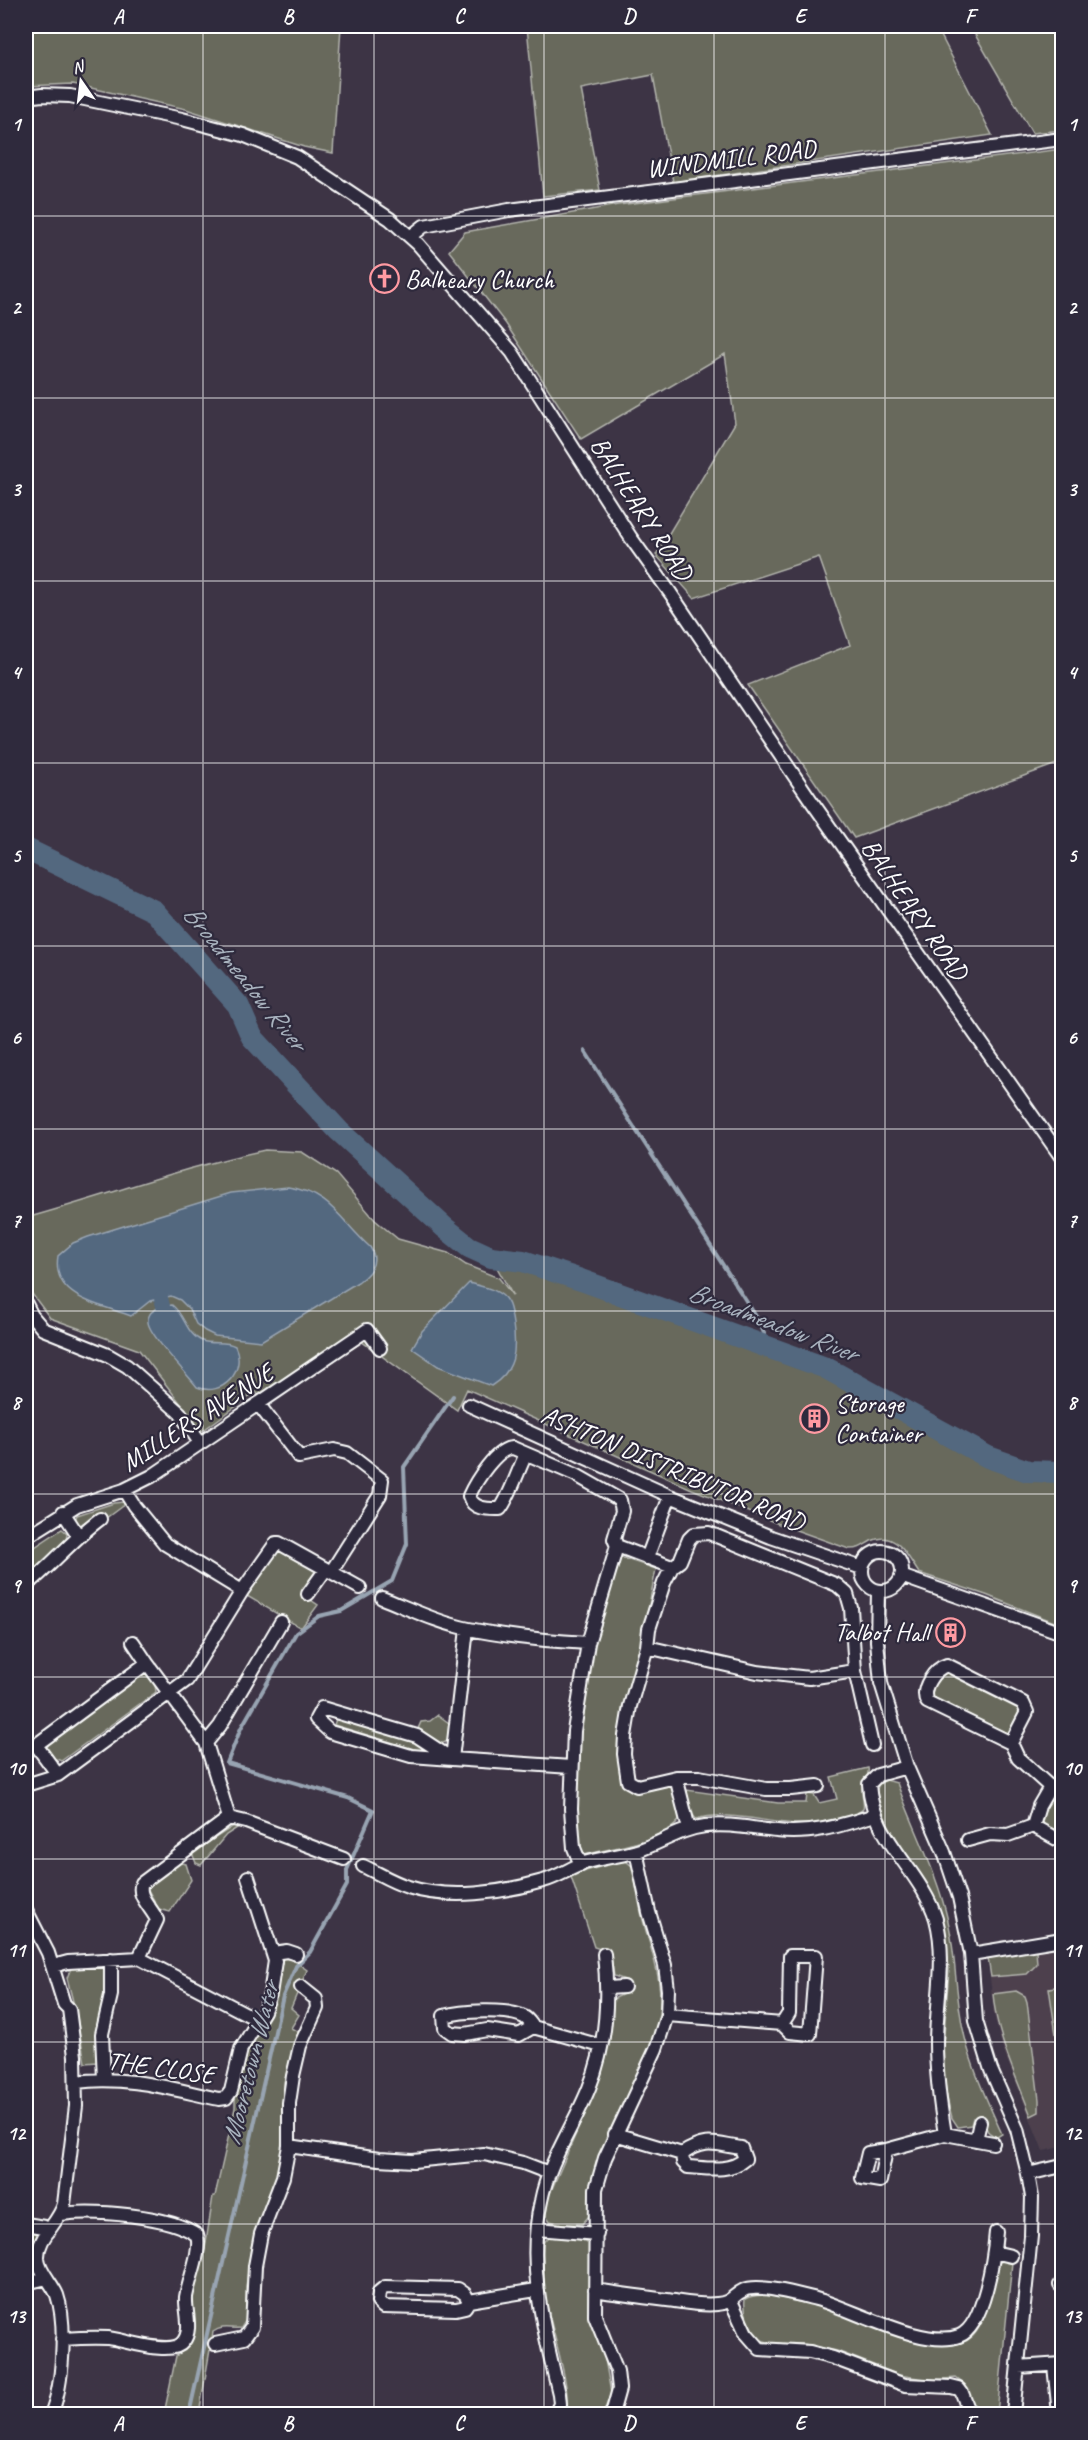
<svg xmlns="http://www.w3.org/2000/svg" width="1088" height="2440" font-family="Caveat,sans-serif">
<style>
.built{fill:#4d404e}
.green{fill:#67695b;stroke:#b3b4ad;stroke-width:1.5}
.water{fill:#53677f;stroke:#98a4b2;stroke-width:1.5}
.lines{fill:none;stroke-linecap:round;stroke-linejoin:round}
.stream{stroke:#98a4b2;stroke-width:4}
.canal{stroke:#53677f;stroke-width:14}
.river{stroke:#53677f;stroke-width:22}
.minor-casing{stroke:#fff;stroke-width:16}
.minor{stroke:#2f2a3d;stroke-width:12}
.grid{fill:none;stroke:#fff;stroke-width:1.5;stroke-opacity:0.55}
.labels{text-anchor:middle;stroke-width:4.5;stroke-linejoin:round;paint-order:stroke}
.street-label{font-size:26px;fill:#fff;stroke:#2f2a3d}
.poi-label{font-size:26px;fill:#fff;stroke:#2f2a3d;text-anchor:start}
.water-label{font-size:27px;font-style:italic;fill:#a9b3bf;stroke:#2f2a3d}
.neatline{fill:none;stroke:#fff;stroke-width:2}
.grid-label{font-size:20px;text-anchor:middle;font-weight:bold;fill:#fff}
</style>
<rect width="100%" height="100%" fill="#3d3445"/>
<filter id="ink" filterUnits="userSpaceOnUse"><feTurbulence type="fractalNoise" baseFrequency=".0167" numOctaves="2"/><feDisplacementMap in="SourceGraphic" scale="12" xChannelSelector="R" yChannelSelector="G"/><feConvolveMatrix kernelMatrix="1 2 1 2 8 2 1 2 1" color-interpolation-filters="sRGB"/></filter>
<g filter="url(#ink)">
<path class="built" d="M1055,1947h7v200l-19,4 -41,-104 -8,-32 -6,-57z"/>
<path class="green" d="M26,26h315l-8,127 -29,-6 -118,-38 -113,-25 -47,2z
M527,26h409l56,109 -319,47 -20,-107 -72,14 19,101 -57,6z
M970,26h92v104l-30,3z
M1062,149v613l-208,76 -106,-153 102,-40 -31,-88 -125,41 -38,-43 79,-132 -10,-69 -144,85 -75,-115 -57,-73 16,-19 153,-27z
M265,1150l37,2 34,22 39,46 23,19 50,14 18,12 33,13 14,18 -22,-39 32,4 62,17 241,90 162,89 40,14 34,1v153l-76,-30 -67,-22c-11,-15 -22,-44 -48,-32 -9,5 -10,8 -22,8l-70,-25 -87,-35 -225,-100 -10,21 -95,-68 -95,63 -11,-13 -54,39 -63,-81 -89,-32 -24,-32v-68c80,-22 157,-51 239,-68z
M123,1502l2,2 -19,14 -6,-5 -20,12 -5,-5 2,-5 37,-12z
M62,1529l5,4 -1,8 -40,39v-27z
M282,1549l35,21 -15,24 16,11 -17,23 -54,-32 29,-45z
M620,1557l36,12 -15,77 -18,60 -2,31 3,42 47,5 9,35c-13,22 -71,29 -96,36l-5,-6c-1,-26 -4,-52 -4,-78 1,-74 23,-145 45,-214z
M946,1669l72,35 2,6 -10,23 -4,2 -72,-35 -3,-4v-6l9,-19z
M147,1672l11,11 -3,2 1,7 -95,69 -4,-2 -3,1 -7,-9 1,-8 94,-70z
M438,1715l11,8 -1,18 -10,4 -21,-14 4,-9 9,-1z
M337,1716l76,24 12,7 -1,5 -90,-27z
M868,1768c2,8 -4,12 -6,20 -1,7 3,13 1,21 -7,6 -16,8 -25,11 -50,14 -98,-13 -142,-1 -7,-7 -9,-19 -9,-29l91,13h28l1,-9 7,1 5,8 18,-4 -6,-22z
M886,1780l11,3c17,47 40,89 51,138 7,30 7,61 12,91 6,44 24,82 42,122l-5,3c-9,-4 -12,-6 -11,-16l-13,-3 -2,7 -13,2 -6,-9 -5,-20 -5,-37 7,-92 -4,-41 -9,-28 -35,-52 -21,-39 -4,-18 3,-7z
M1052,1794l10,1v35l-2,2 -18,-8 -2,-3z
M235,1825l5,1 -14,9 -25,30 -5,-2 -4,-10z
M621,1861l6,1 6,5c2,15 5,30 8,45 8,35 25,70 17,107 -15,69 -71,123 -69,197l-7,8h-20l-12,-3 -4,-6 2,-17 53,-122 8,-36 4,-41 13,-6 2,-12 -14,-5 -4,-24 -16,-5 -23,-70 11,-5z
M178,1862l8,2 5,16 -21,32 -11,-3 -12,-21 2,-4z
M1036,1950l1,14 -10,10 -36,3 -3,-19z
M283,1958l10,2 14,10 -16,38 8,7 -8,13 9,5 -16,49 -3,79 -5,22 -19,43 -6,22 -5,39v33l-5,8c-11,1 -18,-3 -28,4l-14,82h-35l12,-58 12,-9 5,-15 -1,-38 13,-45 8,-53h2l20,-88v-11l8,-38 25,-43z
M99,1966l6,2 2,19 -9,41 -1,34 -12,1 -8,-46 -10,-39 4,-10z
M1062,1986v48h-6l-7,-46z
M1016,1991l9,5 2,6 12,98v12l-8,4c-15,-41 -34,-77 -38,-122z
M26,2231l10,2 2,4 -2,37 -10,3z
M548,2237l26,1 17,5 -3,58 1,16 16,42 6,34 -8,21h-38c14,-32 -46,-155 -17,-177z
M1006,2260l6,2 -15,152h-22l-9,-28 -10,-8 -25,2 -32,-5 -62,-24 -33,-7h-30l-16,-5c-8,-13 -15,-24 -13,-40 13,-7 30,-3 44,1 12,2 25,4 36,8 32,12 120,56 148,28 12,-11 20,-53 24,-69l3,-5z"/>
<path class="water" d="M288,1187c43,6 52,33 82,60 9,14 1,26 -12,35l-97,59 -46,-5 -10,-5 -9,-7 -7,-15 -9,-9 -9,-4 -21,5 -19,15c-31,-12 -80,-17 -73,-60l15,-13 15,-6 143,-44z
M469,1283c13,4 31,6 38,18 4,6 5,17 6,23 4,27 2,47 -22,62l-53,-20 -26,-18 10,-17z
M172,1305c13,10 14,29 30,36 11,4 23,-1 33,5 12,24 -12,52 -38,41 -9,-12 -48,-52 -49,-65 -1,-13 14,-16 24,-17z"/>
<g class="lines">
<path class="stream" d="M585,1051l174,270 11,27
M189,2414l94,-418 13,-30 14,-14 37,-67v-15l26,-60 -25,-12 -121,-35 14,-35 55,-95 23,-17 22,-5 51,-30 15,-37 -3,-77 49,-71"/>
<path class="canal" d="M161,1298l2,8"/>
<path class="river" d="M26,849l128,62 84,94 14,32 87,94 105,96 25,20 22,10 32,4 58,19 245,88 162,89 40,14 34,1"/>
<defs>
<path id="minor" d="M26,97l16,-2 28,1 112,23 61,16 54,22 93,62 28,25 94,108 119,186 40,56 139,205 252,359
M410,237l14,-11 85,-16 553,-71
M26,1304l6,12 11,13 65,26 19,11 53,47 20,30
M259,1405l40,52 35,-7 13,3 35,27 -2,15 -49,77
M469,1405l201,91 101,41 91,31
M526,1454c-7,14 -18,47 -26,55 -12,0 -27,1 -31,-13 6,-14 28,-49 44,-48l63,27 44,25 2,11 -8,28 3,7
M124,1490l10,16 31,38 77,47
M63,1512l15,23
M26,1537l51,-32 47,-15 28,-14 215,-146 13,18
M617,1546l55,21
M862 1571a20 20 0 1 1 40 0a20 20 0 1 1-40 0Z
M647,1558l23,-62
M901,1576l161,57
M26,1586c26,-21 47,-47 74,-67
M878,1591l-1,50 4,42 26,84 37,85 15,45 12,57 5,67 15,49 26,59 11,45 4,23 -1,39 -18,178
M308,1594l18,-25
M382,1598c28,11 57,25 87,31 39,8 80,12 119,14
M467,1629l-15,130 -41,-3 -81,-24 -14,-13 6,-11 95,28 35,23 119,8
M133,1642l14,21
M647,1647l110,25 52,6 46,-7
M206,1743l14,-17 61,-104
M1011,1743l16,-31 -4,-9 -76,-38c-13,4 -27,24 -20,37l84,41 7,15 32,29
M907,1767l-29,8 -9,9c3,55 52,86 67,135 11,40 0,83 0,124 0,30 4,61 9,91
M58,1775l-22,-30 111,-82 59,80 23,75 17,4 98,37
M676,1777l13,52
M26,1785l32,-10 129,-95 55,-89 34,-48h3l81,45
M818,1786l-27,3h-25l-67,-12h-23l-39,9 -9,-5 -4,-27 1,-18 5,-30 17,-59 2,-18 15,-46 8,-16 8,-6 9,-22 5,-5 15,-1 128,52 10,9 4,14 4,63 17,74
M1033,1826l6,-20 11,-19 12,3
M1033,1826l29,16
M968,1840l22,-6 18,1 25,-9
M581,1865l-7,-17 -3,-39 3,-78 14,-88 29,-97
M363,1866c15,7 29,16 45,21 41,13 94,6 135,-6 15,-4 27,-13 41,-18 18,-5 36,-7 53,-12 24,-8 43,-22 68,-25 25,-3 48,3 72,5 35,4 65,-6 98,-16
M26,1910l22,43 16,51 5,5 6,47 1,50 -12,98c-5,19 -27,33 -26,54 1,13 14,25 19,37 10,29 6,91 -6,119
M273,1953l14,-2 9,3
M971,1954l91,-15
M139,1958l18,-38c-5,-12 -21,-24 -15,-37l87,-65
M53,1966l15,-4 71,-4 119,62
M608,1988l16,-1
M667,2015l115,9 8,8 20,2 6,-78h-26l-1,57 -7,11
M533,2027c-3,-4 -5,-8 -9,-10 -17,-9 -63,-6 -80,-1l1,12 7,5 13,1 22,-4 32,5 14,-8 68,19
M104,2079l-2,-45 9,-39v-36
M76,2082c50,-7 95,7 143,17l7,-1 5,-7 10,-42 23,-38 6,-17 5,-33 -27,-84
M615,2134l67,20c24,-16 32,-10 59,-6l4,11c-16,14 -38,9 -57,8l-5,-5 -1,-8
M976,2140l4,-18
M289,2146l90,13 34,2 71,-7 39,9 26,10
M886,2150l-18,3 -6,25 18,3 6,-31 59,-16 48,9
M1028,2174l34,-8
M61,2214c34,-4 108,1 136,21 5,15 -8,44 -11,62 -1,14 7,33 -3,45 -11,15 -58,-2 -75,-4 -16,-1 -31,0 -46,1
M26,2224l18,3 4,5
M537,2229l60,5
M994,2252l17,4
M26,2283l21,-5
M1060,2285l2,-1
M595,2290c24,4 48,7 72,10 16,2 34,6 50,4 15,-1 16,-9 27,-14 14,-7 56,5 72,9 37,10 108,50 143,37 25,-9 35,-80 37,-104
M469,2301l-4,-7 -7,-5 -73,-2 -6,5 -1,10 5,5 73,2 9,-2 4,-6 67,-11
M731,2301l15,32 14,16 50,3 23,6 72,27 46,2 8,2 3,4 8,21
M215,2344l29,-6 8,-11 3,-61 6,-32 22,-57 6,-31v-43l4,-27 7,-30 17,-38 -1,-9 -15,-12
M1054,2366l5,48
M1018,2367l44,-3
M555,2414l5,-10 -1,-10c-15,-64 -33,-128 -18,-193 8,-41 33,-75 48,-113 17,-42 20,-90 15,-134
M612,2414l7,-25 -2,-18 -22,-55 1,-127 9,-31 51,-109 11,-34 1,-25 -3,-25 -16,-53 -13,-61"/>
</defs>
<use href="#minor" class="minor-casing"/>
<use href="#minor" class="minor"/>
</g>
</g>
<path class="grid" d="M203,26v2388M374,26v2388M544,26v2388M714,26v2388M885,26v2388M26,216h1036M26,398h1036M26,581h1036M26,763h1036M26,946h1036M26,1129h1036M26,1311h1036M26,1494h1036M26,1677h1036M26,1859h1036M26,2042h1036M26,2224h1036"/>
<defs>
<symbol id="church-ring" viewBox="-11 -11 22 22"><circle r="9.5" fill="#2f2a3d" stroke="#ff9aa2" stroke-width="1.5"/><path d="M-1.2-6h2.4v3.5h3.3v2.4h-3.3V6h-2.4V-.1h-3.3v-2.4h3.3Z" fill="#ff9aa2"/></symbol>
<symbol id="building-ring" viewBox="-11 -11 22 22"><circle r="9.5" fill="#2f2a3d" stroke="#ff9aa2" stroke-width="1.5"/><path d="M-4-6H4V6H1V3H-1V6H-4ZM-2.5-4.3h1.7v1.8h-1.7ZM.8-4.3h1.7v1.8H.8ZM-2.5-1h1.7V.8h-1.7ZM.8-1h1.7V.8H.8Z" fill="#ff9aa2"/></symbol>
</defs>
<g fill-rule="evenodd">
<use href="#church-ring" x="368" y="262" width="33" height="33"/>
<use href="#building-ring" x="798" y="1402" width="33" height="33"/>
<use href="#building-ring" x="934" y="1616" width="33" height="33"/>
</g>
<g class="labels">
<g class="street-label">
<text transform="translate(731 158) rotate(-7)" y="9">WINDMILL ROAD</text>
<text transform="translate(642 508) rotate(57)" y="9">BALHEARY ROAD</text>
<text transform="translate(915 909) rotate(55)" y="9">BALHEARY ROAD</text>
<text transform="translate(197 1417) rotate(-33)" y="9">MILLERS AVENUE</text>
<text transform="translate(673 1468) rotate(23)" y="9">ASHTON DISTRIBUTOR ROAD</text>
<text transform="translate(161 2067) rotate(8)" y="9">THE CLOSE</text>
</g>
<g class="poi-label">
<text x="405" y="288">Balheary Church</text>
<text x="835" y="1412">Storage<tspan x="835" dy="30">Container</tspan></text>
<text x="929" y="1641" text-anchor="end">Talbot Hall</text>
</g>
<g class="water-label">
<text transform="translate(245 977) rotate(51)" y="9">Broadmeadow River</text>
<text transform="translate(773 1322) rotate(21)" y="9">Broadmeadow River</text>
<text transform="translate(250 2063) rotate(-76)" y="9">Mooretown Water</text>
</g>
</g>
<rect width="1088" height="2440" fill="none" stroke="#2f2a3d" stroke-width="66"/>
<g transform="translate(81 81) rotate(346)" stroke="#2f2a3d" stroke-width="4.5" paint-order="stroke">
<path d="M0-4.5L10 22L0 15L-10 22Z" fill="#ffffff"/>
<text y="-9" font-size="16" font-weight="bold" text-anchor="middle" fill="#ffffff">N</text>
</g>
<rect x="33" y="33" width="1022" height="2374" class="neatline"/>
<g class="grid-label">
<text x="118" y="23">A</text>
<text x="288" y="23">B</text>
<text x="459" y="23">C</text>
<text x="629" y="23">D</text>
<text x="800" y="23">E</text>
<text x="970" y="23">F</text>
<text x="16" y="131">1</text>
<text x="1072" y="131">1</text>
<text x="16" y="314">2</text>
<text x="1072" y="314">2</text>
<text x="16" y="496">3</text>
<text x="1072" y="496">3</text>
<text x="16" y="679">4</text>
<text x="1072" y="679">4</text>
<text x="16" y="862">5</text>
<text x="1072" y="862">5</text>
<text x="16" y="1044">6</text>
<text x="1072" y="1044">6</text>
<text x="16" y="1227">7</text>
<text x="1072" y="1227">7</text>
<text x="16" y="1409">8</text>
<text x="1072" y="1409">8</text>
<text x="16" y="1592">9</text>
<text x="1072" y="1592">9</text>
<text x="16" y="1775">10</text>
<text x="1072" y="1775">10</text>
<text x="16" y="1957">11</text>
<text x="1072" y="1957">11</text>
<text x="16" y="2140">12</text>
<text x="1072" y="2140">12</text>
<text x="16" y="2323">13</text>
<text x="1072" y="2323">13</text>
<text x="118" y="2430">A</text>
<text x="288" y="2430">B</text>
<text x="459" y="2430">C</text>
<text x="629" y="2430">D</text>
<text x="800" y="2430">E</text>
<text x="970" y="2430">F</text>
</g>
</svg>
